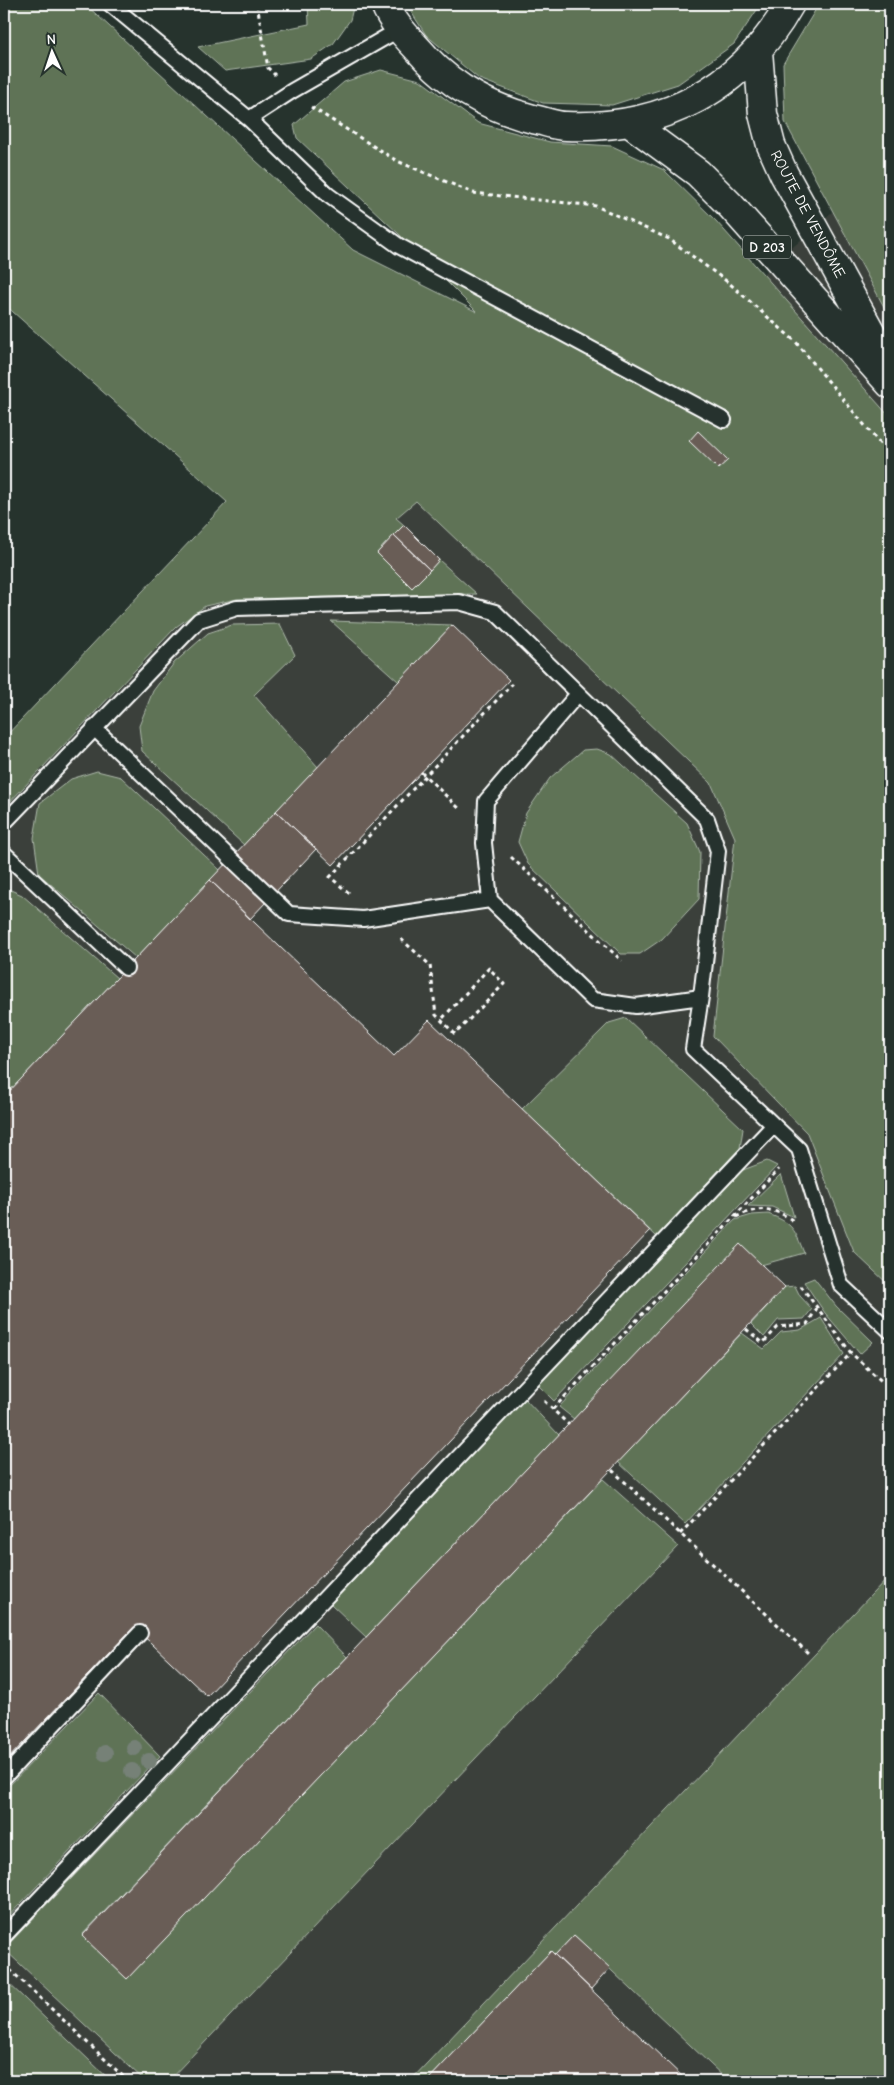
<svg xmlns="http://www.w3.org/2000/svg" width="894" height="2085" font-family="'Comic Neue',sans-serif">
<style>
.built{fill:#3a403a}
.green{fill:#5e7357;stroke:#aeb9ab}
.building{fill:#695d57;stroke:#fff}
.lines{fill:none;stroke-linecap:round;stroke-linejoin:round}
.service-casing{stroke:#fff;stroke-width:18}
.primary-casing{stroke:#fff;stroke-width:31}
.path{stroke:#fff;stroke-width:3;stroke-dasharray:4 4;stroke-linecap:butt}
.service{stroke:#26332d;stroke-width:14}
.primary{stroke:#26332d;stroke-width:28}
.tree{fill:#768177}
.labels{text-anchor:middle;stroke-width:4.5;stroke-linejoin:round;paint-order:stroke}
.shield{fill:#26332d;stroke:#bec2c0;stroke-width:1}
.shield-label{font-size:14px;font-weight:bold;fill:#fff}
.street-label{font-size:15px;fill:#fff;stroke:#26332d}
</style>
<rect width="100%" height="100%" fill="#26332d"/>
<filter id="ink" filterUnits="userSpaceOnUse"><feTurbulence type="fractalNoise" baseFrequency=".02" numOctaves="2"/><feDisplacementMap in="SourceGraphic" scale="10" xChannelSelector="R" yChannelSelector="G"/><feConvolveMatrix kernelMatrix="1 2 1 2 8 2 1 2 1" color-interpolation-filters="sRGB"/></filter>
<g filter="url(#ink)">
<path class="built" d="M890,4v2077h-886v-1324l326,-339 387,-103 172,-154z"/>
<path class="green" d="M4,4h81l268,246 124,62 -77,-77 -103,-97 -3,-13 50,-43 37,-12 39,10 58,43 72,19 62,4 52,24 52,51 173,195 1,870 -36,-34 -47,-119 -94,-97 22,-198 -24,-55 -295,-282 -20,17 8,7 -27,28 35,35 27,-28 38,34 -240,5 -32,7 -29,21 -172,181v-70l223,-236 -223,-198z
M308,4h46l-4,16 -17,24 -22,15 -86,12 -27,-24 111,-23z
M406,4h355l-27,40 -56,40 -66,21 -69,-2 -64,-24 -53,-44z
M819,4h71v314l-105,-196 -2,-58z
M331,621l121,4 -53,57z
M280,624l15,31 -41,40 64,72 -74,78 -102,-94 -3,-25 14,-35 21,-28 34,-30 24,-8z
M597,749l14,5 76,69 13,29 -1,47 -37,40 -22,15h-19l-93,-90 -10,-22 8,-29 24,-35 33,-28z
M97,771l24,6 99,93 -84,88 -97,-84 -5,-36 6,-35 31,-24z
M4,887l18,8 95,83 -113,119z
M626,1018l117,111 -3,19 -83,89 -135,-128 87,-86z
M767,1161l10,5 -223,235 -16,-16 205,-215z
M781,1174l13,43 -22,-10 -24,-1z
M768,1214c25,9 27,16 36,39l-43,12 -187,154 -15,-12 176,-187 17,-5z
M814,1278l22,28 37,36 -13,12 -35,-41 -21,-31z
M795,1286l5,10 12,13 -8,10 -26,1 -14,17 -13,-13 34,-37z
M821,1318l23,36 -159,170 -67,-62 124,-129 22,16 17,-17 19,-2z
M524,1398l35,37 -193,202 -35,-33z
M603,1479l75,67 -510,535h-23l-141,-132 311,-325 32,33 -265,278 45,43z
M890,1575v506h-162l-154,-146 -19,20 -4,-4 -124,130h-17z
M99,1693l61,63 -156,165v-130z
M4,1979l107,102h-107z"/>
<path class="building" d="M698,431l30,29 -10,9 -29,-28z
M404,525l35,35 -9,10 -36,-35z
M394,535l36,35 -18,18 -35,-35z
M452,625l57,55 -176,185 -57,-54z
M276,811l40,38 -66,70 -40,-39z
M210,880l184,176 35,-36 221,211 -443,465 -73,-69 -130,136v-666z
M740,1244l45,43 -658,692 -45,-43z
M574,1935l36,33 -19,21 -36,-34z
M551,1951l4,4 132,126h-260z"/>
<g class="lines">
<defs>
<path id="service" d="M110,4l139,115 79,76 71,51 325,174
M249,119l43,-28 108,-62
M94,728l195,186 74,5 127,-19
M4,823l195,-203 38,-12 222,-6 36,10 212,207 11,32 -17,146 -65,9 -43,-6 -103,-100 -6,-57 2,-42 91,-106
M4,853l122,115
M701,997l-8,52 106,100 42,136 49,46
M4,1777l136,-144
M4,1936l770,-811"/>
<path id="primary" d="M385,4c8,21 26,37 41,54 30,32 65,50 107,61 11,2 23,7 33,7 98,4 176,-37 224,-122
M758,51l5,63 8,31 13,29 106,193
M630,123l68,50 33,33 159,178"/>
</defs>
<use href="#service" class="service-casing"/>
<use href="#primary" class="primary-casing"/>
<path class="path" d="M257,4l11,64 7,7
M311,107l86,54 76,32 123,13 73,33 60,44 67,59 94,114
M421,772l40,38
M511,857l111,104
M349,893l-19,-16 182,-193
M401,939l29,26 6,50 19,19 49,-50 -15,-16 -48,52
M736,1217c23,-11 38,-10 59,5
M801,1286l50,67 39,36
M746,1329l17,14 15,-16 29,-3 10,-16
M544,1401l25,24
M553,1409l226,-240
M612,1470l196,183
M680,1534l171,-181
M4,1964l124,117"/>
<use href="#service" class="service"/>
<use href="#primary" class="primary"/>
</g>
<g class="tree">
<circle cx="134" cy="1748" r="8"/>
<circle cx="105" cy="1753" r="8"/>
<circle cx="149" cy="1761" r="8"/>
<circle cx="132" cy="1771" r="8"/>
</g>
</g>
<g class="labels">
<rect class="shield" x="743" y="235.5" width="48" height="23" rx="4"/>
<g class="shield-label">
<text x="767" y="252">D 203</text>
</g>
<g class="street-label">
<text transform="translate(808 214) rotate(62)" y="5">ROUTE DE VENDÔME</text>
</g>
</g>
<rect width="894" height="2085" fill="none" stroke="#26332d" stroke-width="20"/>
<rect x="10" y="10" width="874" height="2065" fill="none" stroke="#fff" stroke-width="2" filter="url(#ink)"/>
<g transform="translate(52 52) rotate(357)" stroke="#26332d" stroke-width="4" paint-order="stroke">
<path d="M0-4L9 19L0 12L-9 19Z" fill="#ffffff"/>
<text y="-8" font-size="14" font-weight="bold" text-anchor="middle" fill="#ffffff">N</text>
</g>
</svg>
